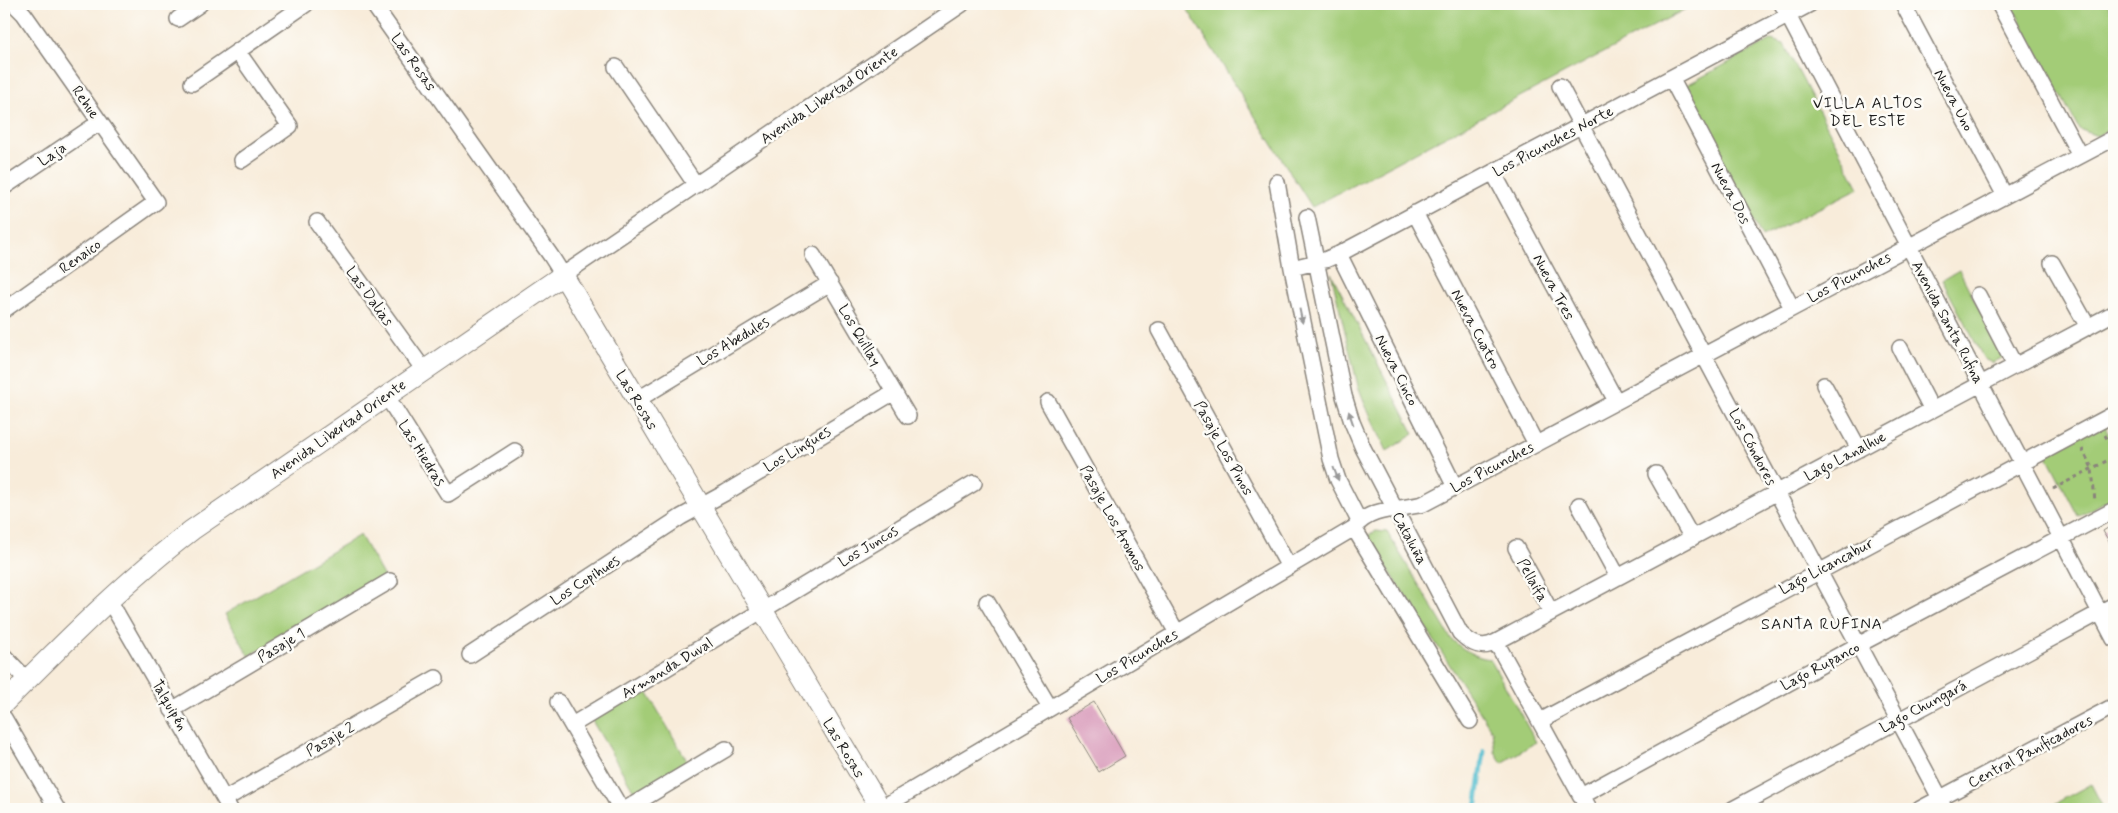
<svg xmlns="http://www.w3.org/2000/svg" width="2118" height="813" font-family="Mynerve,sans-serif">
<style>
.green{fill:#a3cc77;stroke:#60744a}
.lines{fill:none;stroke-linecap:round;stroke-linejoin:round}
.stream{stroke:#54becf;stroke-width:5}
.building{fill:#dca3c0}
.minor-casing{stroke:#8a847b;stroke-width:18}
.secondary-casing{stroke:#8a847b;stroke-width:22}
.path{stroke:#8a847b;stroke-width:3;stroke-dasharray:4 4;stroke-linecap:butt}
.minor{stroke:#fff;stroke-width:15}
.secondary{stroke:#fff;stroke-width:20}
.oneway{fill:#999}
.labels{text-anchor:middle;stroke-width:5;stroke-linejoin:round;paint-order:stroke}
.street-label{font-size:15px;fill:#1c1c1c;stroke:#fdfcf7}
.neighbourhood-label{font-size:16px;letter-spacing:1px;fill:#1c1c1c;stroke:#fdfcf7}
</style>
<rect width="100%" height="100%" fill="#fdfcf7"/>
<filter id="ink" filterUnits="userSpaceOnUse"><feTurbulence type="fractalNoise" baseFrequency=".02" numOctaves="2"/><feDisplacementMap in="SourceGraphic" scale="10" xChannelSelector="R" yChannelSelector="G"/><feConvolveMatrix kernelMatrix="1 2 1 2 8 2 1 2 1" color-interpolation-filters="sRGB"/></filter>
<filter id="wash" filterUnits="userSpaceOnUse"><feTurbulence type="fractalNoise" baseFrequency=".0096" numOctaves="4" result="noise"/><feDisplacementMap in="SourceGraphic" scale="20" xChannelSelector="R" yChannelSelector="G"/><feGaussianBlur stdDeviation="1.12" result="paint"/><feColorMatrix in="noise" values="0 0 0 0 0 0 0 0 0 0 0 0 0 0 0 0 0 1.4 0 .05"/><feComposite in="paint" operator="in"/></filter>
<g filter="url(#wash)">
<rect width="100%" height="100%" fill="#f8ecda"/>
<path class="green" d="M1184,4h511l-383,203z
M2011,4h96l7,13v110l-17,9 -18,-7z
M1771,40l13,4 75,144 -97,49 -79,-150z
M1959,270l45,87 -12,6 -8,-4 -42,-79z
M1331,273l83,161 -27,17 -20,-42 -9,-23z
M2103,422l11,20v55l-36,19 -33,-64z
M1376,531l11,1 65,108c12,10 22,17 38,19l46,83 -34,21 -7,-11 -3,-21 -125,-195z
M360,535l24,42 -135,79 -24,-42z
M644,687l44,75 -53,31 -44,-74z
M2091,784l13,25h-59z"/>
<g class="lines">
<path class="stream" d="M1476,809l8,-58"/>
</g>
<g id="blocks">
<path class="building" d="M2114,524v27l-11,-20z
M1094,702l31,54 -26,16 -32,-54z"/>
</g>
</g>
<g filter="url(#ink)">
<use href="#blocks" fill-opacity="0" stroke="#8a847b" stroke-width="1"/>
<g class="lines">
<defs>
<path id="minor" d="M373,4l178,252 12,19 399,-271
M1782,4l332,635
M1903,4l102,192
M1999,4l81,152
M178,19l22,-15
M238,52l52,74 -48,34
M616,67l80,118
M1671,78l121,230
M192,83l114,-79
M1560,86l380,712 4,11
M1493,172l123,229
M1277,182l15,86 39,191 7,21 21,41
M4,187l96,-65
M1415,213l121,231
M1307,217l37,179 8,26 11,26 97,185c11,11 22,17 36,9l618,-329
M317,222l107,148
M1339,254l116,233
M813,255l95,161
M2052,263l36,64
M1292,268l33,-8 14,-6 471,-250
M1978,295l37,71
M4,310l152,-108 -132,-188 -10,-10
M1159,330l130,237
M1900,348l32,62
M1824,385l35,64
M386,395l62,99 67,-43
M637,400l193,-117
M1048,402l129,231
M1656,474l36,64
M1579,505l39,72
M1354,528l116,193
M1516,548l35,64
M109,600l121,209
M987,602l63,106
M1496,642l92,167
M470,655l211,-138 44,-24 169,-101
M4,656l23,24
M558,702l63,107
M172,710l218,-129
M4,718l53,91
M1540,721l574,-307
M572,725l402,-242
M1581,796l277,-151 256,-135
M225,799l211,-121
M626,809l100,-60
M880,809l474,-281c16,-21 45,-18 69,-24l691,-366
M1733,809l381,-204
M1920,809l194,-103"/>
<path id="secondary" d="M4,703c60,-60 120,-121 188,-173l371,-255 318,534"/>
</defs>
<use href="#minor" class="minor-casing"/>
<use href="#secondary" class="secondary-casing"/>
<path class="path" d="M2105,435l9,17
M2082,449l10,19 3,34
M2053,489l61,-32"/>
<use href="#minor" class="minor"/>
<use href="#secondary" class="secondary"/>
</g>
<defs><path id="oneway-solid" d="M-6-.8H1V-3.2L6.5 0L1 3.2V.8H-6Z" transform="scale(1.25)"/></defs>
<g class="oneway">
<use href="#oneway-solid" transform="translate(1301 316) rotate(78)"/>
<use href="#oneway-solid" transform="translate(1351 418) rotate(-109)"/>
<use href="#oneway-solid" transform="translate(1336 474) rotate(69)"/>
</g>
</g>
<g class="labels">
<g class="street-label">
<text transform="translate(414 62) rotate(55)" y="5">Las Rosas</text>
<text transform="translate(829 95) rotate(-34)" y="5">Avenida Libertad Oriente</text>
<text transform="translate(1954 100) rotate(62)" y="5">Nueva Uno</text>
<text transform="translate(86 102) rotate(55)" y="5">Rehue</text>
<text transform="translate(1553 141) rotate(-28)" y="5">Los Picunches Norte</text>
<text transform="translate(52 154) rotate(-34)" y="5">Laja</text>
<text transform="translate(1731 193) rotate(62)" y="5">Nueva Dos</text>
<text transform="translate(80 256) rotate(-36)" y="5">Renaico</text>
<text transform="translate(1849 277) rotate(-28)" y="5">Los Picunches</text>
<text transform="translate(1554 287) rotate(62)" y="5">Nueva Tres</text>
<text transform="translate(370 296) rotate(54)" y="5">Las Dalias</text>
<text transform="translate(1948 322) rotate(62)" y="5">Avenida Santa Rufina</text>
<text transform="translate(1476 329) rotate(62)" y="5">Nueva Cuatro</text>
<text transform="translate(860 335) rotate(59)" y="5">Los Quillay</text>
<text transform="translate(733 341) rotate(-31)" y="5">Los Abedules</text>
<text transform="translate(1397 370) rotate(63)" y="5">Nueva Cinco</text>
<text transform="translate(637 400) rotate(59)" y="5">Las Rosas</text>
<text transform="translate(338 429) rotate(-35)" y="5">Avenida Libertad Oriente</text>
<text transform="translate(1753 447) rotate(62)" y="5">Los Cóndores</text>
<text transform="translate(1224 448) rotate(61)" y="5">Pasaje Los Pinos</text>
<text transform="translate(797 449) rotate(-31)" y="5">Los Lingues</text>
<text transform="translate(422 453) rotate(58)" y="5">Las Hiedras</text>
<text transform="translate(1845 456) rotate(-28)" y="5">Lago Lanalhue</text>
<text transform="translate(1492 467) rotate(-28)" y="5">Los Picunches</text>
<text transform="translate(1113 518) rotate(61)" y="5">Pasaje Los Aromos</text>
<text transform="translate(1410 538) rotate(62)" y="5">Cataluña</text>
<text transform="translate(868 546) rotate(-31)" y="5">Los Juncos</text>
<text transform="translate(1826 566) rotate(-28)" y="5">Lago Licancabur</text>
<text transform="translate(585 580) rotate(-33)" y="5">Los Copihues</text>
<text transform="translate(1533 580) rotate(61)" y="5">Pellaifa</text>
<text transform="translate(281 645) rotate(-31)" y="5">Pasaje 1</text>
<text transform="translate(1137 656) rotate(-31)" y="5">Los Picunches</text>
<text transform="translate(1820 666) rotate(-28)" y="5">Lago Rupanco</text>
<text transform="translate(667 668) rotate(-31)" y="5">Armanda Duval</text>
<text transform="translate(170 705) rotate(60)" y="5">Talquipén</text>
<text transform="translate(1923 706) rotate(-28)" y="5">Lago Chungará</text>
<text transform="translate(330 739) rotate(-30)" y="5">Pasaje 2</text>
<text transform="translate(844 748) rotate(59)" y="5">Las Rosas</text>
<text transform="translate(2030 751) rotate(-28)" y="5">Central Panificadores</text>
</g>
<g class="neighbourhood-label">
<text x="1868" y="108">VILLA ALTOS<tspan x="1868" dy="18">DEL ESTE</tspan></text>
<text x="1822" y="629">SANTA RUFINA</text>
</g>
</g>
<rect width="2118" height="813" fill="none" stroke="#fdfcf7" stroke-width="20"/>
</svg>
